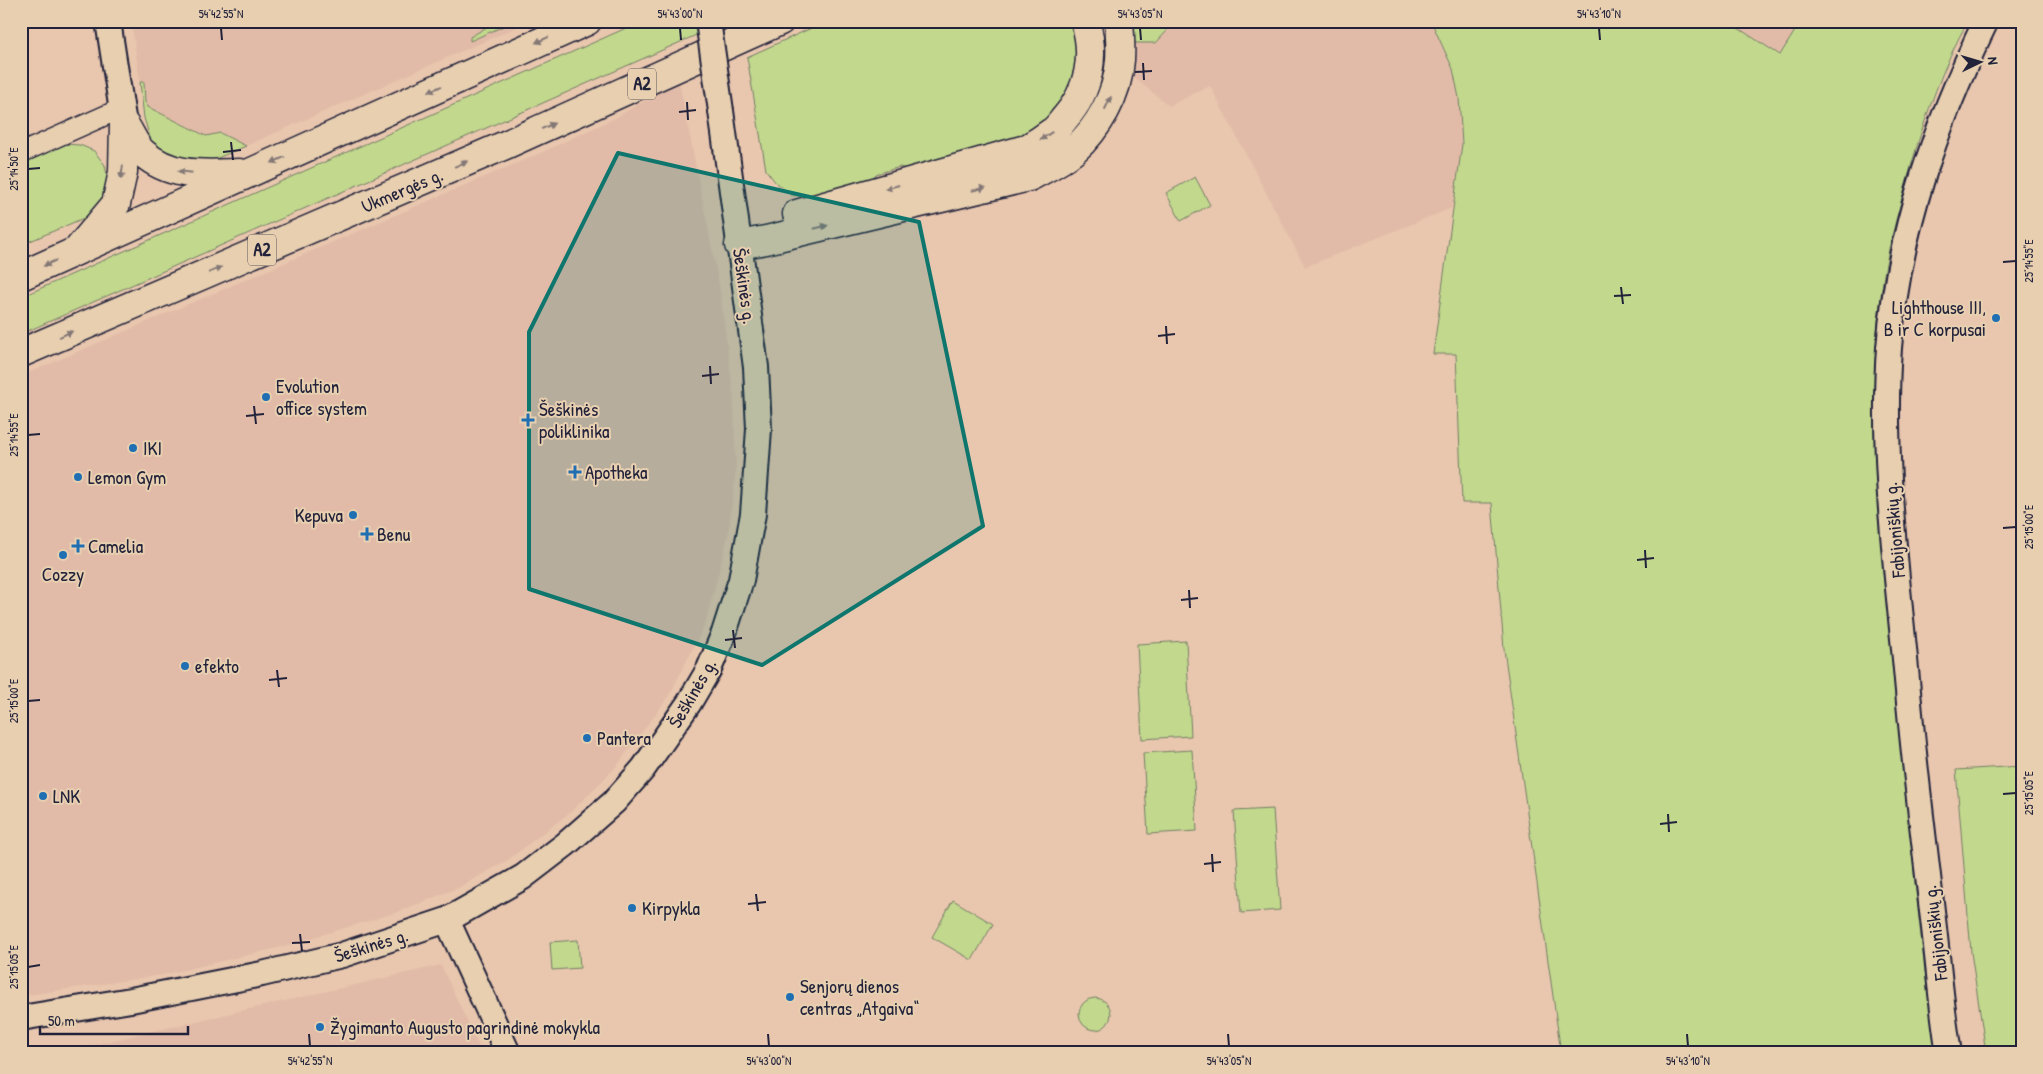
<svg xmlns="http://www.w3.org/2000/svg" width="2043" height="1074" font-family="'Patrick Hand',sans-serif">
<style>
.built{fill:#e2bba8}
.green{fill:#c2d88d;stroke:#727d64}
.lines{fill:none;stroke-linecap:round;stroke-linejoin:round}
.minor-casing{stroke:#22223b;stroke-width:22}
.tertiary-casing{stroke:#22223b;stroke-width:28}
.trunk-casing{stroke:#22223b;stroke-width:31}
.minor{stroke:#e7cfb0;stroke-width:19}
.tertiary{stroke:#e7cfb0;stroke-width:24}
.trunk{stroke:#e7cfb0;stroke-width:28}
.tertiary-bridge-casing{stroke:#22223b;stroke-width:28;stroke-linecap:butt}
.tertiary-bridge{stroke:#e7cfb0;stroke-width:24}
.oneway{fill:#847876}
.marked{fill:#0f766e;fill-opacity:0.2;stroke:#0f766e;stroke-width:4;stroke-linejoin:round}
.ticks{fill:none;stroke:#22223b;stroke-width:2}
.poi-dot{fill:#1f6fb2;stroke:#e7cfb0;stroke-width:2}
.labels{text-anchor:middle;stroke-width:4;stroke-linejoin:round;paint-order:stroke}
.shield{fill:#e7cfb0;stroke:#5d565e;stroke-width:1}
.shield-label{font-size:18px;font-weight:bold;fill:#22223b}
.street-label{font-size:19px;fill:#22223b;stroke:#e7cfb0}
.poi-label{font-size:19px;fill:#22223b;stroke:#e7cfb0;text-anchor:start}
.neatline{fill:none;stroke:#22223b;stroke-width:2}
.ticks-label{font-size:12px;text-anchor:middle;fill:#22223b}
</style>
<rect width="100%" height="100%" fill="#e9c7ae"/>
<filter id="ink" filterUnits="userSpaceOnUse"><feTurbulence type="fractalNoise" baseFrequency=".02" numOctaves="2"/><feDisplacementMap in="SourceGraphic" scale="10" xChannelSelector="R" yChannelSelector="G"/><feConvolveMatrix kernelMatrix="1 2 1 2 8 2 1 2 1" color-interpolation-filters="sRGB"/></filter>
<g filter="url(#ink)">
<path class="built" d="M131,21h400l-285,125 -26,-13 -14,3 -58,-29 -3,-4 -1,-21h-4z
M1167,21h264l22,48 6,29 3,46 -10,64 -147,59 -95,-181 -41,20 -38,-31 -1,-32 36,-11z
M1727,21h74l-20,34z
M679,80l41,209 14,110 2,73 -8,65 -23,88 -36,71 -53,71 -44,44 -64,49 -50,28 -60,24 -116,35 -119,28 -142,21v-620l519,-223 75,-35z
M441,965l41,88h-425z"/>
<path class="green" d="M497,21h18l-45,20v-4z
M642,21h86l-707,313v-37z
M827,21h244l11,37 -15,47 -24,20 -40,18 -68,17 -2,7 -11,7 -22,-7 -24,7 -8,10 -59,13 -18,-2 -15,-12 -10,-13 -19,-113z
M1130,21h37l-1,11 -10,11h-26z
M1431,21h296l53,34 21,-34h167c-24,42 -43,96 -56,142 -11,39 -23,78 -29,118 -21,138 0,277 14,415 11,119 22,239 39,357h-375l-57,-404 -12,-146h-30l-6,-149h-23l29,-210 -3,-46 -6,-29z
M140,82h4l1,20 3,5 58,29 14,-3 26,13 -33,14 -33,6 -29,-25 -7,-23z
M63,144l17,1 14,6 11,14 4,22 -6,16 -10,11 -72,31v-82z
M1195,177l15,28 -29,16 -15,-28z
M2018,398h4v55z
M1186,641l5,95 -49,3 -5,-95z
M1192,750l5,81 -49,3 -5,-81z
M2022,766v287h-36l-15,-101 -15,-182z
M1273,809l7,101 -39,3 -7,-102z
M953,900l40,24 -21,36 -40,-23z
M578,940l2,28 -28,2 -2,-28z
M1079 1014a16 16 0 1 1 32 0a16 16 0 1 1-32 0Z"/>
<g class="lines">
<defs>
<path id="minor" d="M21,153l101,-45"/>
<path id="tertiary" d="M108,21l16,103
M447,920l61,133
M21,1018l110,-18 131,-26 80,-19 105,-35 76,-43 43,-33 48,-42 29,-33 46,-66 20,-34 15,-36 17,-53 12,-66 6,-85 -3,-62 -35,-256
M1949,1053c-8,-47 -11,-95 -17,-142 -8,-73 -18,-147 -24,-220 -10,-113 -27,-229 -19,-343 9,-117 46,-222 97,-327"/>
<path id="trunk" d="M124,124c6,8 11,22 19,29 28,25 62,21 96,20
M797,214l229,-65c9,-5 18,-11 26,-17 5,-3 9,-9 13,-14 24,-27 31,-62 20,-97
M739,245l27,-5 263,-63c15,-8 31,-15 44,-26 25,-22 45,-56 47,-91 1,-13 0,-26 -1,-39
M80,247l36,-43 7,-32 1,-48
M21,276l566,-255
M21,353l482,-207 277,-125"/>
</defs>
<use href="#minor" class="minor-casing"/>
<use href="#tertiary" class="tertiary-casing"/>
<use href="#trunk" class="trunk-casing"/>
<use href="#minor" class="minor"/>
<use href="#tertiary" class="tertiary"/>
<use href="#trunk" class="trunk"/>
<defs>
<path id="tertiary-bridge" d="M708,21l13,90"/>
</defs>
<use href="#tertiary-bridge" class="tertiary-bridge-casing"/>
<use href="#tertiary-bridge" class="tertiary-bridge"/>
</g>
<defs><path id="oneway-solid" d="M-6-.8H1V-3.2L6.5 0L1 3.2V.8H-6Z" transform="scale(1.25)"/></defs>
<g class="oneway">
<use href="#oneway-solid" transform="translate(542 40) rotate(156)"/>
<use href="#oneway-solid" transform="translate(435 89) rotate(156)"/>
<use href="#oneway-solid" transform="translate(1108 103) rotate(-64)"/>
<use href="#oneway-solid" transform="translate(548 126) rotate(-24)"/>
<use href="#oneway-solid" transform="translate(1046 136) rotate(147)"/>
<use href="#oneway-solid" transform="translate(278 160) rotate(156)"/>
<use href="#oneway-solid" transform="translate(461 164) rotate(-23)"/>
<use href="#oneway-solid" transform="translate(122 172) rotate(98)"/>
<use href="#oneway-solid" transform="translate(185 172) rotate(-174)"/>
<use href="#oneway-solid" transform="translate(892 187) rotate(164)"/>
<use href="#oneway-solid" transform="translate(979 189) rotate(-13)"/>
<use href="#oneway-solid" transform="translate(821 227) rotate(-13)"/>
<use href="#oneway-solid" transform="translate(50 263) rotate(155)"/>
<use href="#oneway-solid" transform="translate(215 270) rotate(-23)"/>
<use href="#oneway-solid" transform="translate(66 334) rotate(-24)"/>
</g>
</g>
<path class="marked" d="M618,153l301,69 64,304 -221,139 -233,-76v-257z"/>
<path class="ticks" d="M221,28l1,12M680,28l1,12M1140,28l1,12M1599,28l1,12M1143,63l1,17M1135,72l17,-1M687,102l1,18M679,112l17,-2M231,142l2,18M223,152l18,-2M28,169l12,-1M2003,262l13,-1M1621,287l2,17M1614,296l17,-1M1166,326l1,18M1158,336l17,-2M710,366l1,18M702,376l17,-2M254,406l2,18M246,416l18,-2M28,435l12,-1M2003,528l13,-1M1645,550l1,18M1637,560l17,-2M1189,590l1,18M1181,600l17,-2M733,630l2,18M725,640l17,-2M277,670l2,17M269,680l18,-2M28,701l12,-1M2003,794l13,-1M1668,814l1,18M1660,824l17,-2M1212,854l1,18M1204,864l17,-2M756,894l2,17M748,904l18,-2M300,934l2,17M292,943l18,-1M28,967l12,-2M309,1034l1,12M768,1034l1,12M1228,1034l1,12M1687,1034l1,12"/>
<g class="poi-dot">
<circle cx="1996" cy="318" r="5"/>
<circle cx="266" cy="397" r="5"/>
<path d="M525.5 412.5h5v5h5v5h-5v5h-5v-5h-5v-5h5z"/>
<circle cx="133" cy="448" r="5"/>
<path d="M572.5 464.5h5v5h5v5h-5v5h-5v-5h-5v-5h5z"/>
<circle cx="78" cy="477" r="5"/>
<circle cx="353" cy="515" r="5"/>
<path d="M364.5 526.5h5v5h5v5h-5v5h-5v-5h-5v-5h5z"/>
<path d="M75.5 538.5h5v5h5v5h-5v5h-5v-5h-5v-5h5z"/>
<circle cx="63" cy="555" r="5"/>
<circle cx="185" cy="666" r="5"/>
<circle cx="587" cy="738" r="5"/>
<circle cx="43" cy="796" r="5"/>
<circle cx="632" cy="908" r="5"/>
<circle cx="790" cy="997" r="5"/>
<circle cx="320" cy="1027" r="5"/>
</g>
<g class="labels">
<g class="shield">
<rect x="628" y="68.5" width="28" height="31" rx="4"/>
<rect x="248" y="234.5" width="28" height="31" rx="4"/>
</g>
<g class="shield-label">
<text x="642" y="90">A2</text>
<text x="262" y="256">A2</text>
</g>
<g class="street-label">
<text transform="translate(402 190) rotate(-23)" y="7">Ukmergės g.</text>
<text transform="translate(745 286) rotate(82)" y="7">Šeškinės g.</text>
<text transform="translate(1894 530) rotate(-95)" y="7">Fabijoniškių g.</text>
<text transform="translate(692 693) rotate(-60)" y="7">Šeškinės g.</text>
<text transform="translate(1935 933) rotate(-97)" y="7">Fabijoniškių g.</text>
<text transform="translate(371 945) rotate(-17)" y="7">Šeškinės g.</text>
</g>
<g class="poi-label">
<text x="1986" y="314" text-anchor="end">Lighthouse III,<tspan x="1986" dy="22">B ir C korpusai</tspan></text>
<text x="276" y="393">Evolution<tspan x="276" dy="22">office system</tspan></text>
<text x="539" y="416">Šeškinės<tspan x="539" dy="22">poliklinika</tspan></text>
<text x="143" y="455">IKI</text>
<text x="585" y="479">Apotheka</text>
<text x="88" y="484">Lemon Gym</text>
<text x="343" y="522" text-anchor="end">Kepuva</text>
<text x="377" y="541">Benu</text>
<text x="88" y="553">Camelia</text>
<text x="63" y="581" text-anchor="middle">Cozzy</text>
<text x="195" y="673">efekto</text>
<text x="597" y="745">Pantera</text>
<text x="53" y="803">LNK</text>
<text x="642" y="915">Kirpykla</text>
<text x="800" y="993">Senjorų dienos<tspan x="800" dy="22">centras „Atgaiva“</tspan></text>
<text x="330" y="1034">Žygimanto Augusto pagrindinė mokykla</text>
</g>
</g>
<rect width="2043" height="1074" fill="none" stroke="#e7cfb0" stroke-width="55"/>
<g transform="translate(1980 62) rotate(85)" stroke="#e7cfb0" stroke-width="4" paint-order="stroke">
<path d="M0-4L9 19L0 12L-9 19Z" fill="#22223b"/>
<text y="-8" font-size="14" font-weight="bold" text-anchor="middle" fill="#22223b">N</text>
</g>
<path d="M40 1026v8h148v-8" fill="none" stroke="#22223b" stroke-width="2.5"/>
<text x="48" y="1026" font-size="15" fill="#22223b" stroke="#e7cfb0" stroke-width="4" paint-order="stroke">50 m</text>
<rect x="28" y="28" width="1988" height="1018" class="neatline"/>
<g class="ticks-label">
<text x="221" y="18">54°42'55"N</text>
<text x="680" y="18">54°43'00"N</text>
<text x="1140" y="18">54°43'05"N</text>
<text x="1599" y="18">54°43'10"N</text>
<text transform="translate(14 169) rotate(-90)" y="4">25°14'50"E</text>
<text transform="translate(2029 261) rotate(-90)" y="4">25°14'55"E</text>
<text transform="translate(14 435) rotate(-90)" y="4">25°14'55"E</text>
<text transform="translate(2029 527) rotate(-90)" y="4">25°15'00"E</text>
<text transform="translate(14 701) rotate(-90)" y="4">25°15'00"E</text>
<text transform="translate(2029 793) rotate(-90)" y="4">25°15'05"E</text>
<text transform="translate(14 967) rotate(-90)" y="4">25°15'05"E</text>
<text x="310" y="1065">54°42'55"N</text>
<text x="769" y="1065">54°43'00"N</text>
<text x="1229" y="1065">54°43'05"N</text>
<text x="1688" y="1065">54°43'10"N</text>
</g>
</svg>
